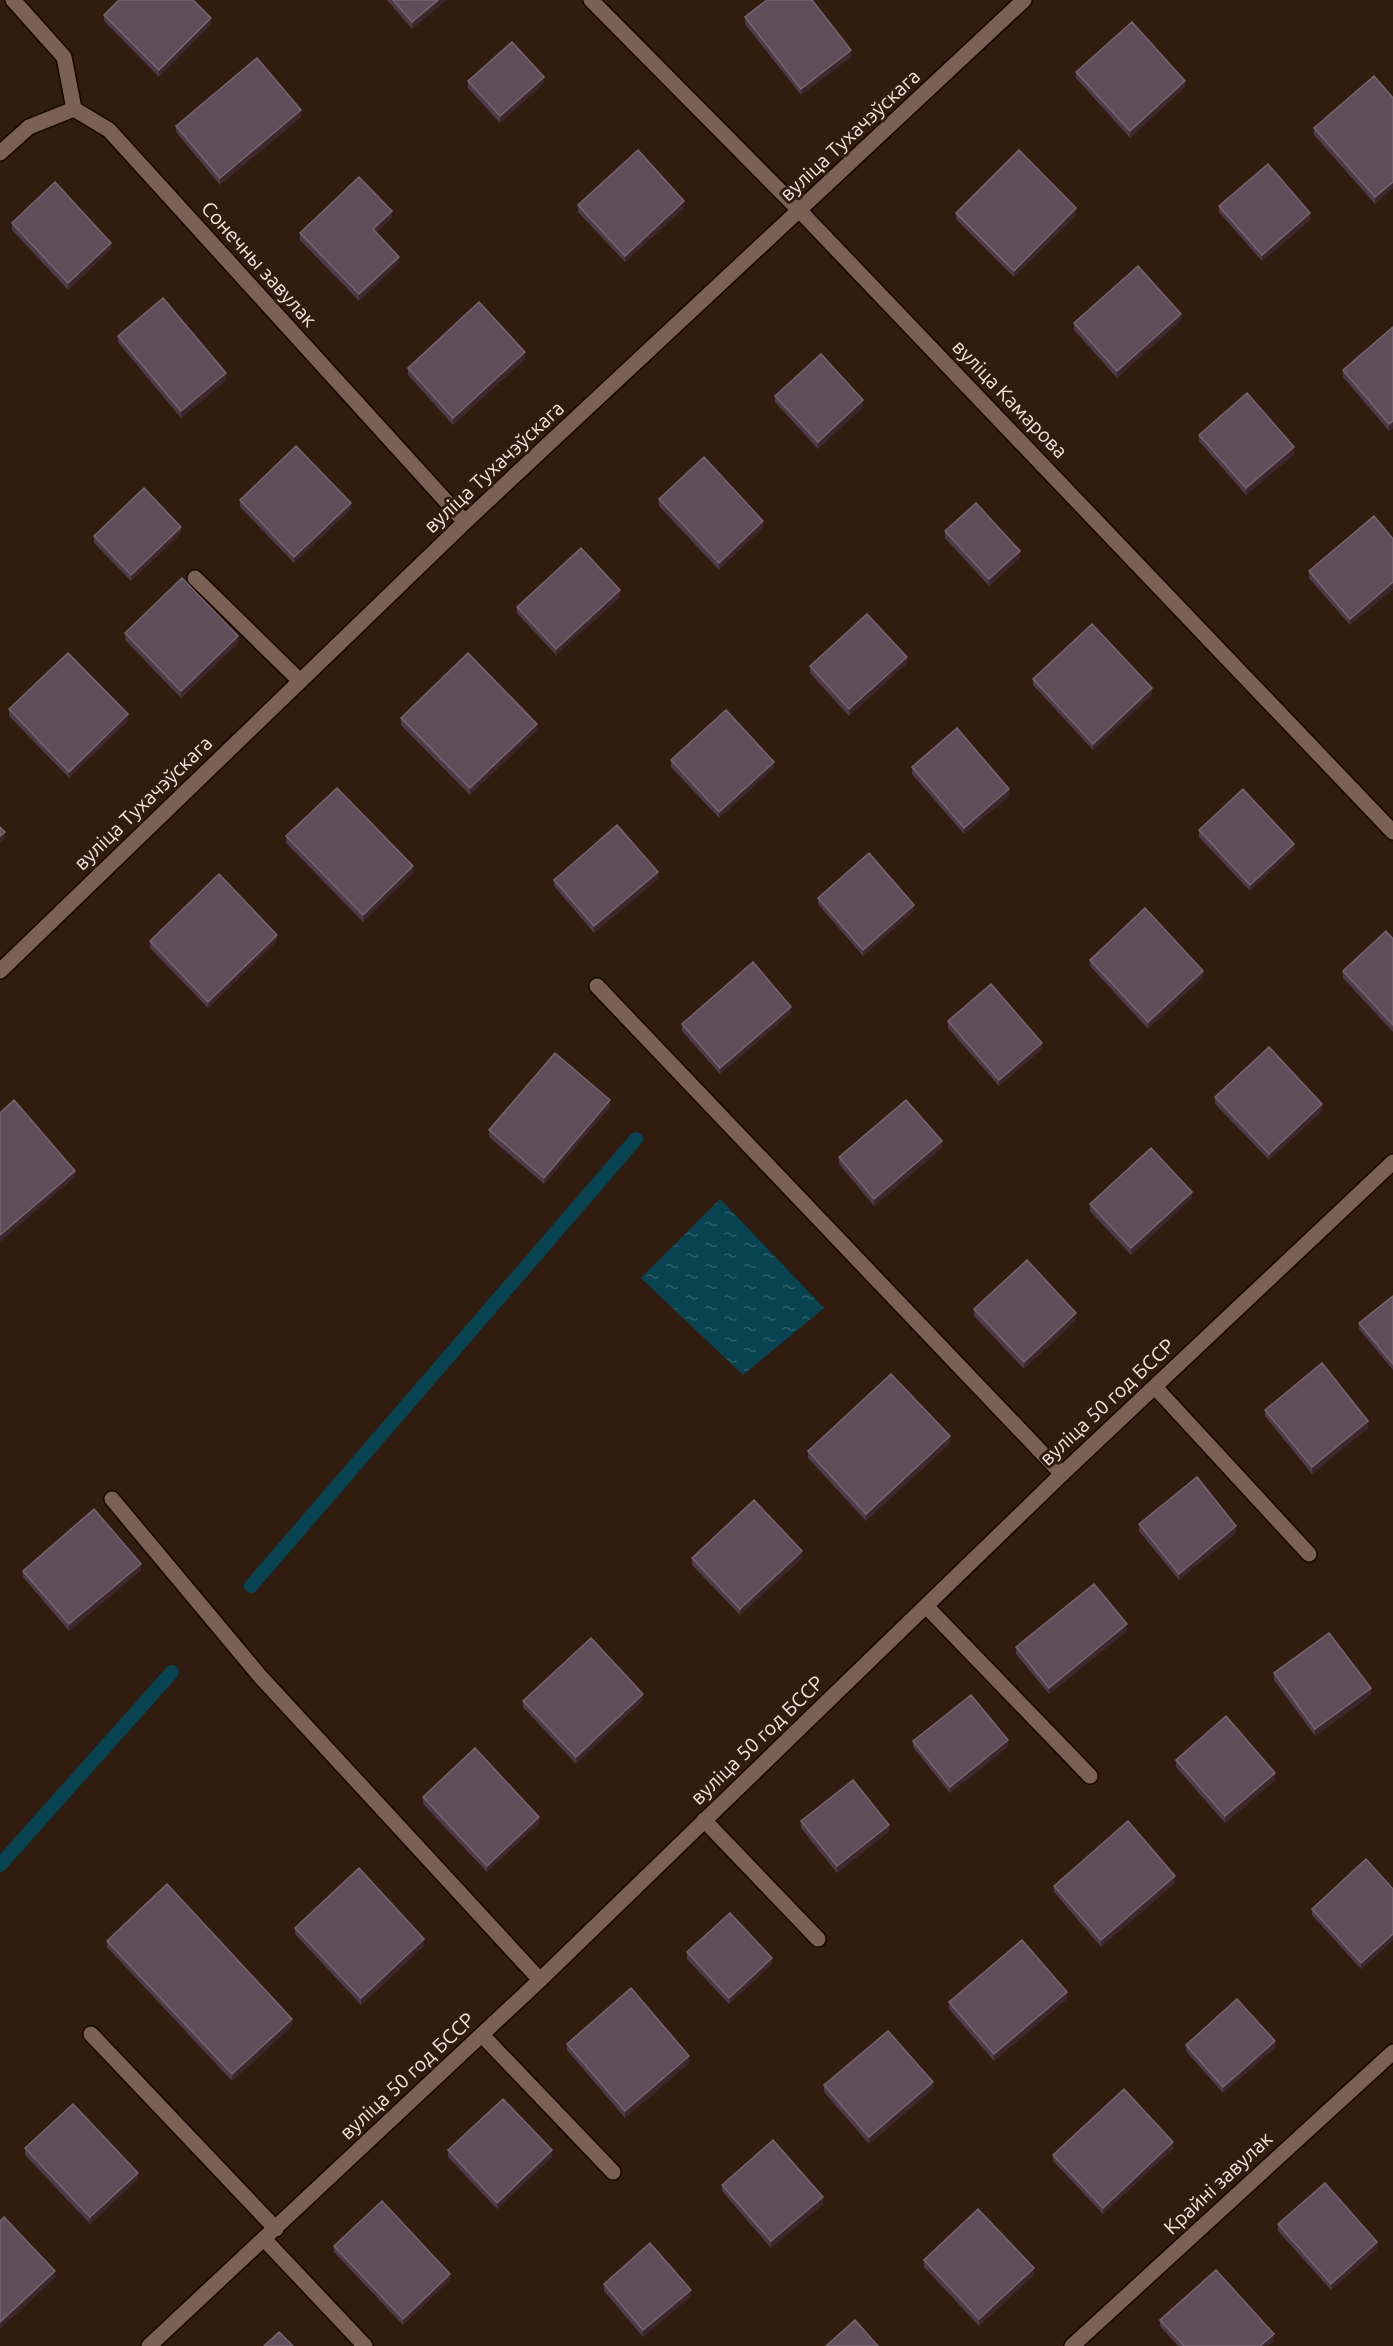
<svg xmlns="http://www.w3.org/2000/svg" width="1393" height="2346" font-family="Ubuntu,sans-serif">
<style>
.water{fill:url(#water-ripples)}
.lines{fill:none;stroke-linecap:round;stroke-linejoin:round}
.stream{stroke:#084352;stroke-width:14}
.service-casing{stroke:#180600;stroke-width:18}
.minor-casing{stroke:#180600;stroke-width:18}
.service{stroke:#7b6154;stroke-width:15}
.minor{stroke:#7b6154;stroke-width:15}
.wall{fill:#4e3b49}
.shaded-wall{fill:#3b272c}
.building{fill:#5f4d59;stroke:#77656e;stroke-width:1.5}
.labels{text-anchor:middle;stroke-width:6;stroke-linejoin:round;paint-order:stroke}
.street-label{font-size:20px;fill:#f4e5dd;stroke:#311c10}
</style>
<defs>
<pattern id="water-ripples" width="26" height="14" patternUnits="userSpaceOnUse" patternTransform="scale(1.5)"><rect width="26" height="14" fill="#084352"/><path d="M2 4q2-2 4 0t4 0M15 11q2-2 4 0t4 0" fill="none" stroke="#2d5e6a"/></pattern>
</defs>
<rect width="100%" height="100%" fill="#311c10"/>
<path class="water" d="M720,1199l104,109 -81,67 -102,-97z"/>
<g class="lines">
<path class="stream" d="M251,1586l385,-447
M0,1865l172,-193"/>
<defs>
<path id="service" d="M13,0l51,57 10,52
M195,578l105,103
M597,986l465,488
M1155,1387l154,167
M112,1499l147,176 281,305
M926,1606l164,170
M704,1820l114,119
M482,2035l131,137
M265,2240l100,106"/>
<path id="minor" d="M591,0l209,211 593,621
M0,153l29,-26 45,-18 35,21 356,392
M0,971l465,-449 559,-522
M91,2034l185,195
M149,2346l391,-366 522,-506 331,-312
M1072,2346l321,-294"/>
</defs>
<use href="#service" class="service-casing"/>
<use href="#minor" class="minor-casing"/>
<use href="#service" class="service"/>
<use href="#minor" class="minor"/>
</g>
<path class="wall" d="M387,0h59l-34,29z
M104,15l107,9 -52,53 -55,-56z
M745,17l106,40 -50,38 -56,-71z
M1076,72l109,15 -55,51 -54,-60z
M468,81l76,2 -44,40 -32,-35z
M1393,98v90l-18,16 -61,-69v-7z
M301,117l-81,68 -44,-53v-6z
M578,205l106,3 -59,54 -47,-50z
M1219,206l91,14 -48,41 -43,-49z
M956,213l120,2 -62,62 -58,-58z
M392,217l-16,16 23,30 -40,38 -59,-61v-7z
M12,223l99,26 -43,41 -56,-60z
M1181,320l-64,58 -43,-48v-7z
M1393,327v101l-4,3 -46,-54v-7z
M118,336l108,44 -45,38 -63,-76z
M525,359l-72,66 -45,-50v-7z
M775,396l88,11 -45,42 -43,-47z
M1199,435l95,19 -48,41 -47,-54z
M659,499l104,28 -44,43 -60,-64z
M240,500l111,9 -57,54 -54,-56z
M945,531l75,27 -31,28 -44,-48z
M181,533l-50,48 -37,-38v-7z
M1393,539v50l-43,36 -41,-47v-7z
M620,597l-64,58 -39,-42v-6z
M125,633l113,10 -57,55 -56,-58z
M907,663l-58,53 -39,-43v-7z
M1033,679l119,16 -59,55 -60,-65z
M9,709l119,12 -59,57 -60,-62z
M401,718l136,12 -67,65 -69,-70z
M671,760l103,8 -55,50 -48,-51z
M912,767l97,29 -45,38 -52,-60z
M1199,830l95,20 -44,41 -51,-54z
M286,836l127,37 -50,49 -77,-79z
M658,879l-64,54 -40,-47v-6z
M818,898l96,13 -51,45 -45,-52z
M1393,939v93l-50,-54v-7z
M150,941h127l-69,67 -58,-60z
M1090,960l113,17 -55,52 -58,-63z
M791,1013l-71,61 -38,-43v-7z
M948,1021l94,28 -43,37 -51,-58z
M1215,1097l107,14 -53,49 -54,-56z
M610,1107l-66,77 -55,-47v-7z
M942,1148l-68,58 -35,-42v-7z
M1192,1198l-61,57 -41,-44v-7z
M1393,1296v74l-34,-41v-6z
M974,1309l102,11 -52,49 -50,-53z
M1265,1410l103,18 -56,46 -47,-58z
M950,1443l-84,78 -58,-63v-7z
M1139,1524l97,9 -57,47 -40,-49z
M692,1558h110l-62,57 -48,-50z
M141,1570l-72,61 -46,-54v-6z
M1127,1631l-78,63 -33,-40v-7z
M1274,1673l97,22 -56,41 -41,-56z
M643,1700l-67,64 -53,-57v-6z
M913,1741l95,6 -58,46 -37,-46z
M1176,1760l99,20 -50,43 -49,-56z
M423,1797l116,26 -52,49 -64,-68z
M801,1821l88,10 -52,42 -36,-45z
M1175,1883l-74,64 -47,-55v-6z
M1393,1889v51l-32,29 -49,-54v-6z
M295,1928l129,18 -63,59 -66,-71z
M107,1941l185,85 -60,55 -125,-134z
M687,1952l85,12 -43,40 -42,-45z
M1067,1999l-73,62 -45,-52v-7z
M567,2044l122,19 -64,55 -58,-68z
M1186,2045l89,3 -52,45 -37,-42z
M824,2085l109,4 -64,55 -45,-52z
M25,2148l113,31 -48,45 -65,-69z
M1173,2149l-70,65 -50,-53v-6z
M448,2150l104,7 -55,52 -49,-52z
M722,2185l101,19 -52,44 -49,-57z
M1278,2224l99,25 -46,41 -53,-59z
M334,2246l116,34 -47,45 -69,-73z
M924,2260l110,15 -55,51 -55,-59z
M604,2284l87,12 -48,41 -39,-46z
M1160,2320l114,21 -6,5h-90l-18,-20z"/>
<path class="shaded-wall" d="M438,0h8l-34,29v-7z
M211,18v6l-52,53v-7z
M851,50v7l-50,38v-6z
M544,77v6l-44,40v-7z
M1185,81v6l-55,51v-7z
M301,110v7l-81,68v-7z
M1393,182v6l-18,16v-7z
M684,201v7l-59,54v-6z
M1076,208v7l-62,62v-6z
M392,211v6l-19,19v-7z
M1310,213v7l-48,41v-6z
M111,243v6l-43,41v-7z
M399,257v6l-40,38v-7z
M1181,314v6l-64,58v-7z
M525,352v7l-72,66v-7z
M226,373v7l-45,38v-7z
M863,400v7l-45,42v-7z
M1393,421v7l-4,3v-7z
M1294,447v7l-48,41v-7z
M351,503v6l-57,54v-6z
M763,521v6l-44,43v-7z
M181,527v6l-50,48v-6z
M1020,551v7l-31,28v-7z
M1393,582v7l-43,36v-6z
M620,590v7l-64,58v-6z
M238,636v7l-57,55v-7z
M907,657v6l-58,53v-7z
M1152,688v7l-59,55v-6z
M128,714v7l-59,57v-6z
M537,724v6l-67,65v-7z
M774,762v6l-55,50v-6z
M1009,789v7l-45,38v-6z
M5,832v6l-5,5v-7z
M1294,844v6l-44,41v-6z
M413,866v7l-50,49v-7z
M658,872v7l-64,54v-7z
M914,905v6l-51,45v-6z
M277,935v6l-69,67v-6z
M1203,971v6l-55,52v-7z
M791,1007v6l-71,61v-6z
M1042,1043v6l-43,37v-6z
M610,1100v7l-66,77v-6z
M1322,1104v7l-53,49v-6z
M942,1141v7l-68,58v-7z
M75,1171v6l-75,65v-7z
M1192,1192v6l-61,57v-7z
M1076,1313v7l-52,49v-7z
M1368,1421v7l-56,46v-7z
M950,1436v7l-84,78v-7z
M1236,1526v7l-57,47v-6z
M802,1551v7l-62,57v-6z
M141,1564v6l-72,61v-7z
M1127,1624v7l-78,63v-6z
M1371,1688v7l-56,41v-7z
M643,1694v6l-67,64v-7z
M1008,1740v7l-58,46v-6z
M1275,1773v7l-50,43v-7z
M539,1817v6l-52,49v-6z
M889,1825v6l-52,42v-7z
M1175,1876v7l-74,64v-7z
M1393,1934v6l-32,29v-6z
M424,1939v7l-63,59v-7z
M772,1958v6l-43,40v-6z
M1067,1992v7l-73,62v-7z
M292,2019v7l-60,55v-7z
M1275,2041v7l-52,45v-6z
M689,2056v7l-64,55v-7z
M933,2082v7l-64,55v-7z
M1173,2142v7l-70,65v-6z
M552,2150v7l-55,52v-6z
M138,2173v6l-48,45v-7z
M823,2197v7l-52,44v-7z
M1377,2242v7l-46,41v-6z
M1034,2268v7l-55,51v-7z
M55,2271v7l-55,51v-7z
M450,2274v6l-47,45v-6z
M691,2290v6l-48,41v-7z
M1274,2334v7l-6,5h-8z"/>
<path class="building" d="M119,0h74l18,18 -52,52 -55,-55z
M393,0h45l-26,22z
M767,0h45l39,50 -50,39 -56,-72z
M1132,22l53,59 -55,50 -54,-59z
M512,42l32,35 -44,39 -32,-35z
M257,58l44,52 -81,68 -44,-52z
M1374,76l19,22v84l-18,15 -61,-69z
M638,150l46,51 -59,55 -47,-51z
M1019,150l57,58 -62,63 -58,-58z
M1268,164l42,49 -48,42 -43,-49z
M359,177l33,34 -19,18 26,28 -40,37 -59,-61z
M55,182l56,61 -43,40 -56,-60z
M1138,266l43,48 -64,57 -43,-48z
M163,298l63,75 -45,38 -63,-75z
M479,302l46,50 -72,66 -45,-50z
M1393,327v94l-4,3 -46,-54z
M821,354l42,46 -45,42 -43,-46z
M1247,393l47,54 -48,41 -47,-53z
M296,446l55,57 -57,54 -54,-57z
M704,457l59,64 -44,42 -60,-64z
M144,488l37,39 -50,48 -37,-39z
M976,503l44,48 -31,28 -44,-48z
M1374,516l19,23v43l-43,37 -41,-48z
M581,548l39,42 -64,59 -39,-42z
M182,578l56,58 -57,55 -56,-58z
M867,614l40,43 -58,52 -39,-43z
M1092,624l60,64 -59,56 -60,-65z
M68,653l60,61 -59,58 -60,-63z
M468,653l69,71 -67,64 -69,-70z
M726,710l48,52 -55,50 -48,-52z
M957,728l52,61 -45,39 -52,-61z
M337,788l76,78 -50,49 -77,-79z
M1243,789l51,55 -44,41 -51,-55z
M617,825l41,47 -64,54 -40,-46z
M0,827l5,5 -5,4z
M869,853l45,52 -51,45 -45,-52z
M219,874l58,61 -69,67 -58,-61z
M1145,908l58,63 -55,51 -58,-62z
M1386,931l7,8v86l-50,-54z
M753,962l38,45 -71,61 -38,-44z
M991,984l51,59 -43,37 -51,-59z
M1269,1047l53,57 -53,50 -54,-57z
M555,1053l55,47 -66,78 -55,-48z
M14,1100l61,71 -75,64v-122z
M906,1100l36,41 -68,58 -35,-42z
M1151,1148l41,44 -61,56 -41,-44z
M1027,1260l49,53 -52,49 -50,-53z
M1393,1296v68l-34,-41z
M1322,1363l46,58 -56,46 -47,-57z
M891,1374l59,62 -84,78 -58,-63z
M1197,1477l39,49 -57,48 -40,-50z
M754,1500l48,51 -62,58 -48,-51z
M94,1509l47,55 -72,60 -46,-53z
M1094,1584l33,40 -78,64 -33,-41z
M1329,1633l42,55 -56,41 -41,-56z
M591,1638l52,56 -67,63 -53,-56z
M971,1695l37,45 -58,47 -37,-46z
M1226,1716l49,57 -50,43 -49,-56z
M475,1748l64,69 -52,49 -64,-69z
M853,1780l36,45 -52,41 -36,-45z
M1128,1821l47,55 -74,64 -47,-54z
M1366,1859l27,30v45l-32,29 -49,-54z
M359,1868l65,71 -63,59 -66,-70z
M167,1884l125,135 -60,55 -125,-133z
M730,1913l42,45 -43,40 -42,-46z
M1022,1940l45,52 -73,62 -45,-52z
M631,1988l58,68 -64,55 -58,-67z
M1237,1999l38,42 -52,46 -37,-42z
M888,2031l45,51 -64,55 -45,-52z
M1124,2089l49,53 -70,66 -50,-53z
M503,2099l49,51 -55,53 -49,-53z
M73,2104l65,69 -48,44 -65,-69z
M773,2140l50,57 -52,44 -49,-56z
M1325,2183l52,59 -46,42 -53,-60z
M382,2201l68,73 -47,45 -69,-73z
M978,2209l56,59 -55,51 -55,-59z
M4,2217l51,54 -55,51v-101z
M650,2243l41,47 -48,40 -39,-46z
M1216,2270l58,64 -14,12h-76l-24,-26z
M855,2320l23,26h-52z
M279,2332l14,14h-29z"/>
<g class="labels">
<g class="street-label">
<text transform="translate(850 135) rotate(-43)" y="7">вуліца Тухачэўскага</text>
<text transform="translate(259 264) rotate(48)" y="7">Сонечны завулак</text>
<text transform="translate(1010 399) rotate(46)" y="7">вуліца Камарова</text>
<text transform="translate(494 467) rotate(-43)" y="7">вуліца Тухачэўскага</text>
<text transform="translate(143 803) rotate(-44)" y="7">вуліца Тухачэўскага</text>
<text transform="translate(1107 1402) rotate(-43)" y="7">вуліца 50 год БССР</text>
<text transform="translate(757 1740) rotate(-44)" y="7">вуліца 50 год БССР</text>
<text transform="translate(407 2076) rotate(-43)" y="7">вуліца 50 год БССР</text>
<text transform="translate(1218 2183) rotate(-43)" y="7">Крайні завулак</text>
</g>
</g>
</svg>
